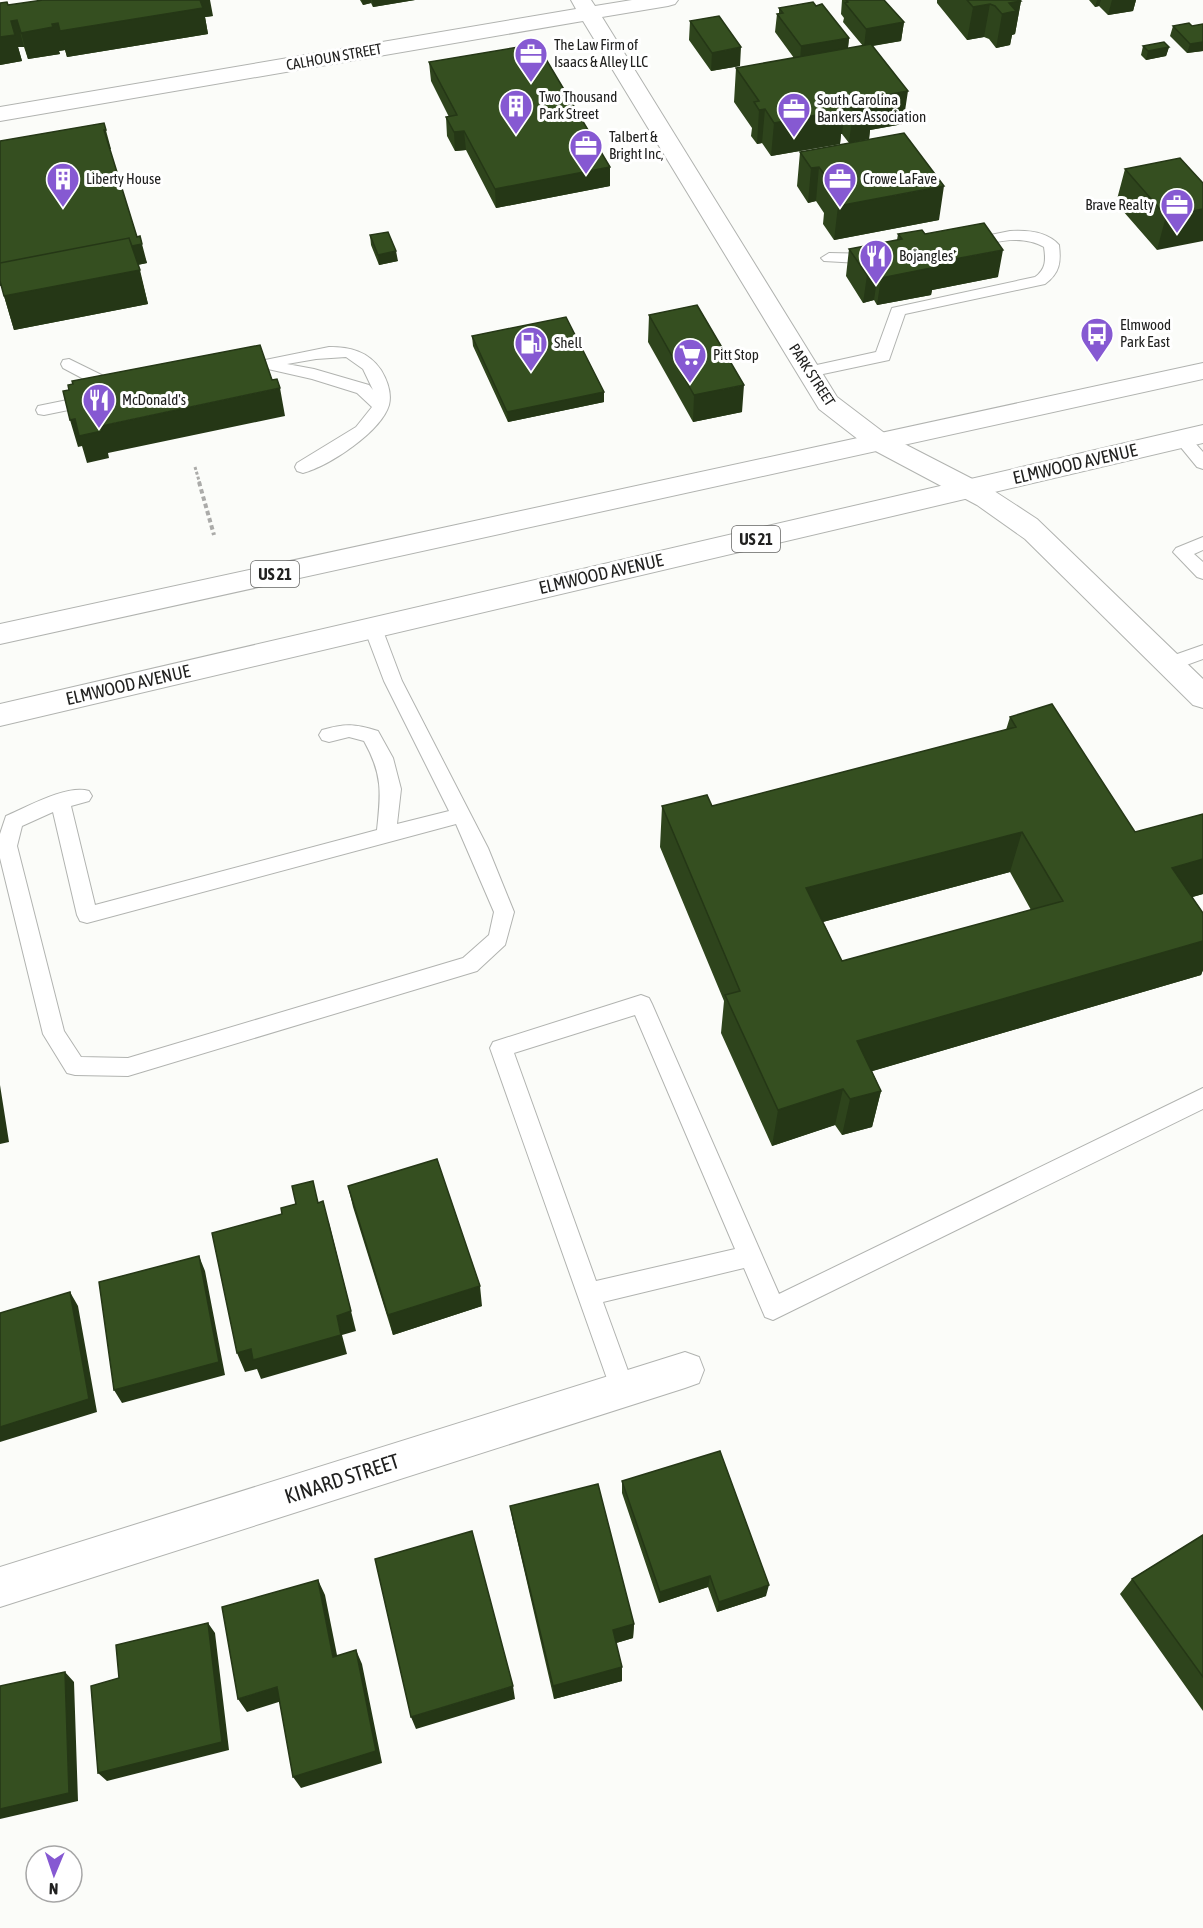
<svg xmlns="http://www.w3.org/2000/svg" width="1203" height="1928" font-family="'Asap Condensed',sans-serif">
<style>
.lines{fill:none;stroke-linecap:round;stroke-linejoin:round}
.lane-casing{stroke:#b1b3b0;stroke-width:2}
.street-casing{stroke:#b1b3b0;stroke-width:2}
.secondary-casing{stroke:#b1b3b0;stroke-width:2}
.highway-casing{stroke:#b1b3b0;stroke-width:2}
.path-far1{stroke:#ababa9;stroke-width:3;stroke-dasharray:3 2;stroke-linecap:butt}
.path{stroke:#ababa9;stroke-width:4;stroke-dasharray:4.5 3;stroke-linecap:butt}
.lane{fill:#fff;fill-rule:evenodd}
.street{fill:#fff;fill-rule:evenodd}
.secondary{fill:#fff;fill-rule:evenodd}
.highway{fill:#fff;fill-rule:evenodd}
.wall{fill:#2e441c;fill-rule:evenodd}
.shaded-wall{fill:#253716}
.building{fill:#354f20;stroke:#253716;stroke-width:1.5;fill-rule:evenodd}
.labels{text-anchor:middle;stroke-width:6;stroke-linejoin:round;paint-order:stroke}
.far-poi-label{font-size:15px;fill:#212120;stroke:#fff;text-anchor:start}
.far-street-label{font-size:15px;fill:#212120;stroke:#fff}
.shield{fill:#fff;stroke:#646463;stroke-width:1.5}
.shield-label{font-size:16px;font-weight:bold;fill:#212120}
.street-label{font-size:18px;fill:#212120;stroke:#fff}
.near-street-label{font-size:21px;fill:#212120;stroke:#fff}
</style>
<rect width="100%" height="100%" fill="#fbfcf9"/>
<g class="lines">
<defs>
<path id="lane" d="M1010,231c17,-1 37,0 49,14 2,17 1,28 -14,39l-140,30 -16,46 -80,17 -6,-1 -2,-4 2,-4 73,-16 16,-44 143,-31c11,-8 11,-17 9,-30 -24,-14 -53,-4 -78,2l-8,-5 3,-3z
M829,253l48,1 8,5 -8,5 -53,-3 -3,-3z
M329,347c21,0 39,4 52,23 6,10 11,23 8,35 -8,27 -60,61 -86,68l-6,-2 -2,-4 2,-4 59,-36 16,-20 -15,-14 -45,-14 -44,-10 -27,6 -8,-5 8,-5zM346,357l17,12 10,21 -4,-5 -55,-16 -27,-5 29,-5z
M69,359l55,27 2,4 -2,4h-12l-49,-26 -2,-4 2,-4z
M92,395l6,1 2,4 -2,4 -54,11 -6,-1 -2,-4 2,-4z
M1182,434l6,1 15,17v17l-6,-2 -23,-28 2,-4z
M1203,537v13l-9,4 9,8v17l-6,-2 -24,-25 3,-4z
M373,621l6,2 3,5 20,53 86,167 26,64 -9,33 -28,26 -349,105 -53,-1 -8,-2 -24,-39 -43,-176v-24l6,-18c21,-9 61,-32 83,-25l3,5 -3,5 -18,5 24,99 282,-75c4,-37 6,-55 -13,-89l-15,-4 -20,5 -7,-2 -3,-5 3,-5c24,-7 33,-6 56,1l15,27 8,31 -4,35 52,-13 -65,-130 -20,-53 3,-5zM53,812l24,103 3,6 7,2 369,-99 38,88 -5,23 -26,23 -335,100 -47,-1 -17,-26 -47,-185 5,-20z
M1203,645v14l-33,12 -7,-2 -2,-5 2,-5z
M641,995l8,3 3,6 127,290 424,-206v21l-430,211 -8,-3 -21,-49 -141,34 32,88 -3,8 -9,4 -9,-4 -3,-8 -121,-342 3,-6zM635,1015l100,234 -139,32 -82,-228z"/>
<path id="street" d="M685,1352l14,5 5,13 -5,13 -14,5 -685,219v-40z"/>
<path id="secondary" d="M571,0h20l4,6 37,-6h46l-3,4 -7,2 -66,11 235,380 50,38 101,52 49,32 166,160v29l-10,-3 -168,-166 -48,-34 -109,-58 -49,-38 -236,-388 -583,100v-14l576,-98z"/>
<path id="highway" d="M1203,363v16l-1203,265v-20z
M1203,425v18l-1203,283v-22z"/>
</defs>
<use href="#lane" class="lane-casing"/>
<use href="#street" class="street-casing"/>
<use href="#secondary" class="secondary-casing"/>
<use href="#highway" class="highway-casing"/>
<path class="path-far1" d="M195,467l5,17"/>
<path class="path" d="M199,482l15,53"/>
<use href="#lane" class="lane"/>
<use href="#street" class="street"/>
<use href="#secondary" class="secondary"/>
<use href="#highway" class="highway"/>
</g>
<path class="wall" d="M360,0h55l-42,7 -2,-4 -8,2z
M842,0h42l20,22 -3,19 -28,5 30,78 -33,6 -1,9 -20,4 -7,-9h-1l-1,10 -69,12 -9,-13 -5,1 -6,-8 1,-8 -18,-26 2,-34 58,-10 -19,-26 2,-18 2,-1v-5l37,-2 33,32 -1,10 15,-2 -20,-24 1,-4 -3,-4z
M937,0h83l1,1 -6,33 -3,1 -2,10 -14,3 -7,-9 -5,-2 -17,3 -30,-37z
M1089,0h47l-3,11 -25,4 -9,-9 -4,1z
M0,3l8,2 205,11 -8,1 3,17 -141,23 -2,-7 -6,1 1,3 -32,5 -4,-12h-6l4,14 -22,4z
M690,21l50,45 -29,5 -22,-31z
M1203,24v27l-16,2 -17,-17 3,-10h19z
M1143,46l26,1 -3,9 -20,4 -5,-5z
M429,62l181,124 -114,22 -30,-58 -11,1 -8,-15 -1,-19h3l-18,-36z
M104,123l7,26h-2l28,88 10,26 -9,2 10,39 -134,26 -10,-34z
M800,152l139,68 -105,20 -11,-16 1,-11 -8,-12 -8,2 -11,-17z
M1125,169l78,14 -46,67 -41,-47z
M898,234h27l73,43 -66,13 -1,5 -54,10 -3,-5 -11,3 -17,-27 3,-27 48,-9z
M370,235l28,26 -19,4 -8,-20z
M649,315l93,97 -49,10 -45,-80z
M472,336l132,56v10l-96,20 -35,-76z
M1010,717l125,115 68,-18v80l-11,3 11,16v57l-2,5 -329,96 9,20 -9,36 -30,8 -7,-10 -63,21 -51,-113 3,-32 -64,-154 2,-41h50l294,-76zM1010,872l21,38 -189,51 -19,-39z
M348,1186l134,120 -89,29 -40,-128z
M622,1481l144,115 -49,16 -9,-25 -49,16 -37,-110z
M510,1506l124,118 -1,14 -17,5 6,38 -68,18 -41,-177z
M1203,1535v176l-83,-117 12,-15z"/>
<path class="shaded-wall" d="M198,0h12l3,16 -8,1 3,17 -141,23 -7,-26z
M362,0h9v3l-8,2z
M372,0h43l-42,7z
M1097,0h4l-2,6 -4,1z
M1112,0h24l-3,11 -25,4z
M1021,1l-6,33 -3,1 -2,10 -14,3 6,-34 7,-11z
M990,4l-6,33 -17,3 6,-33z
M17,20l7,27h-6l4,14 -22,4v-28l11,-16z
M904,22l-3,19 -37,6 2,-18z
M58,23l7,27 -6,1 1,3 -32,5 -7,-26z
M849,38l-2,18 -47,9 1,-19z
M1203,42v9l-16,2 3,-9z
M741,47l-1,19 -29,5 1,-18z
M1169,47l-3,9 -20,4 2,-9z
M908,91l-5,33 -33,6 -1,9 -20,4 4,-34 15,-11z
M846,100l-4,34h-1l-1,10 -69,12 3,-33 64,-22z
M765,109l-3,34 -5,1 2,-34z
M464,131l2,19 -11,1 -1,-19z
M610,167v19l-114,22 -1,-19z
M819,167l-3,34 -8,2 3,-35z
M944,186l-5,34 -105,20 4,-34z
M1203,209v32l-46,9 9,-34z
M142,244l5,19 -136,26 -2,-5 -9,2v-21z
M1003,250l-5,27 -66,13 -1,5 -54,10 4,-27 52,-15z
M396,251l2,10 -19,4 -1,-10z
M140,270l8,34 -134,26 -10,-34z
M878,273l-4,27 -11,3 4,-28z
M744,385l-2,27 -49,10 1,-27z
M280,388l5,28 -177,37 1,5 -22,5 -5,-17 -4,1 -8,-27 5,-1 26,7z
M604,392v10l-96,20 -1,-10z
M1022,832l-12,40 -210,56 6,-40z
M1203,859v35l-48,14 17,-40z
M1203,941v29l-2,5 -352,103 8,-37z
M0,1085l9,57 -9,2z
M843,1089l-8,36 -63,21 6,-36z
M881,1091l-9,36 -30,8 8,-36z
M329,1223l27,108 -14,4 5,19 -86,25 -4,-10 -12,3 -8,-19z
M199,1256l6,15 20,104 -103,28 -8,-13z
M480,1286l2,20 -89,29 -5,-20z
M70,1292l8,14 19,106 -97,30v-15z
M710,1576l-2,11 -49,16 1,-11z
M318,1580l7,15 15,75 -7,-13z
M769,1585l-3,11 -49,16 2,-10z
M208,1623l7,10 14,117 -122,31 -9,-8z
M634,1624l-1,14 -20,6v-14z
M356,1650l6,14 20,99 -81,25 -8,-11z
M622,1667v14l-68,18 -1,-13z
M65,1672l9,10 4,119 -78,18v-10z
M513,1686l2,13 -99,30 -5,-12z
M277,1687l8,13 -38,12 -9,-13z"/>
<path class="building" d="M43,0h157l3,8 -143,23 -2,-8 -6,1 1,3 -32,6 -4,-13 -6,1 4,14 -15,2v-34l7,-1 1,3z
M846,0h38l20,22 -38,7 -21,-26 3,-1z
M967,0h53l1,1 -12,2 7,8 -14,3 -7,-8 -5,-2 -17,3z
M813,2l3,4 6,-2 27,34 -48,8 -24,-32 6,-1 -4,-5z
M719,16l22,31 -29,6 -22,-32z
M1189,23l3,3 11,-2v18l-13,2 -17,-18z
M1164,42l5,5 -21,4 -5,-5z
M537,44l73,123 -115,22 -31,-58 -10,1 -8,-15 11,-2 -28,-53z
M871,44l37,47 -40,7 5,7 -20,4 -7,-9 -8,1 6,9 -70,13 -9,-14 -6,1 -5,-8 5,-1 -23,-33z
M104,123l2,7h-2l33,107 3,-1 2,8 -10,2 -3,-8 -129,25v-122z
M904,133l40,53 -106,20 -11,-17 7,-1 -15,-21 -8,1 -11,-16z
M1180,158l23,25v26l-37,7 -41,-47z
M984,223l19,27 -70,13 3,4 -55,11 -3,-5 -11,2 -18,-26 53,-10 -4,-5 24,-4 3,4z
M388,232l8,19 -18,4 -8,-20z
M129,238l11,32 -136,26 -4,-15v-18z
M697,305l47,80 -50,10 -45,-80z
M566,317l38,75 -97,20 -35,-76z
M260,345l12,35 5,-1 3,9 -179,38 1,5 -23,5 -4,-17 -5,1 -7,-29 6,-1 -1,-5 5,-1 -1,-3z
M1052,704l83,128 68,-18v45l-31,9 31,45v28l-346,100 24,50 -31,8 -7,-10 -65,21 -53,-115 15,-4 -78,-185 45,-11 5,11 304,-79 -6,-10zM1022,832l41,69 -221,60 -36,-73z
M437,1159l43,127 -92,29 -40,-129z
M313,1181l5,22 5,-2 28,110 -14,5 4,19 -88,25 -2,-11 -14,4 -25,-120 70,-19 -1,-6 15,-4 -4,-18z
M199,1256l20,106 -105,28 -15,-108z
M70,1292l19,107 -89,28v-114z
M720,1451l49,134 -50,17 -9,-26 -50,16 -38,-111z
M598,1484l36,140 -21,6 9,37 -69,19 -43,-180z
M472,1531l41,155 -102,31 -36,-158z
M1203,1535v142l-71,-98z
M318,1580l15,77 23,-7 20,101 -83,26 -16,-90 -39,12 -16,-92z
M208,1623l14,119 -124,31 -7,-87 28,-8 -3,-33z
M65,1672l4,121 -69,16v-123z"/>
<defs>
<symbol id="office-pin" viewBox="-11 -11 22 30"><path d="M0 17L-7.5 6A9.5 9.5 0 1 1 7.5 6Z" fill="#8659d2" stroke="#fff"/><path d="M-6-3h4V-5.5h4V-3h4V5H-6ZM-1-4.5V-3h2v-1.5ZM-6 0V1H6V0Z" fill="#fff"/></symbol>
<symbol id="building-pin" viewBox="-11 -11 22 30"><path d="M0 17L-7.5 6A9.5 9.5 0 1 1 7.5 6Z" fill="#8659d2" stroke="#fff"/><path d="M-4-6H4V6H1V3H-1V6H-4ZM-2.5-4.3h1.7v1.8h-1.7ZM.8-4.3h1.7v1.8H.8ZM-2.5-1h1.7V.8h-1.7ZM.8-1h1.7V.8H.8Z" fill="#fff"/></symbol>
<symbol id="restaurant-pin" viewBox="-11 -11 22 30"><path d="M0 17L-7.5 6A9.5 9.5 0 1 1 7.5 6Z" fill="#8659d2" stroke="#fff"/><path d="M-5-6h1v4h1v-4h1v4h1v-4h1v5L-1.5 .5V6h-2V.5L-5-1ZM5-6V6H3V1.5H1.5Q1.5-4 5-6Z" fill="#fff"/></symbol>
<symbol id="bus-pin" viewBox="-11 -11 22 30"><path d="M0 17L-7.5 6A9.5 9.5 0 1 1 7.5 6Z" fill="#8659d2" stroke="#fff"/><path d="M-5-6H5V4H4V6H2V4H-2V6H-4V4H-5ZM-3.5-4V0h7V-4ZM-3.5 1.2v1.5H-2V1.2ZM2 1.2v1.5H3.5V1.2Z" fill="#fff"/></symbol>
<symbol id="fuel-pin" viewBox="-11 -11 22 30"><path d="M0 17L-7.5 6A9.5 9.5 0 1 1 7.5 6Z" fill="#8659d2" stroke="#fff"/><path d="M-5.5-6h7V0h2V4h1.3V-2.5L3-4.5l.8-.8L6-3V5H2.5V1h-1V6h-7ZM-4.2-4.7v3.2H.2V-4.7Z" fill="#fff"/></symbol>
<symbol id="supermarket-pin" viewBox="-11 -11 22 30"><path d="M0 17L-7.5 6A9.5 9.5 0 1 1 7.5 6Z" fill="#8659d2" stroke="#fff"/><path d="M-6-5.5h2.5l.6 2H6L4.5 2H-2.5L-4.4-4H-6ZM-1.5 3.2a1.3 1.3 0 1 0 .1 0ZM3 3.2a1.3 1.3 0 1 0 .1 0Z" fill="#fff"/></symbol>
</defs>
<g fill-rule="evenodd">
<use href="#office-pin" x="512" y="35" width="38" height="52"/>
<use href="#building-pin" x="497" y="87" width="38" height="52"/>
<use href="#office-pin" x="775" y="90" width="38" height="52"/>
<use href="#office-pin" x="567" y="127" width="38" height="52"/>
<use href="#building-pin" x="44" y="160" width="38" height="52"/>
<use href="#office-pin" x="821" y="160" width="38" height="52"/>
<use href="#office-pin" x="1158" y="186" width="38" height="52"/>
<use href="#restaurant-pin" x="857" y="237" width="38" height="52"/>
<use href="#bus-pin" x="1078" y="315" width="38" height="52"/>
<use href="#fuel-pin" x="512" y="324" width="38" height="52"/>
<use href="#supermarket-pin" x="671" y="336" width="38" height="52"/>
<use href="#restaurant-pin" x="80" y="381" width="38" height="52"/>
</g>
<g class="labels">
<g class="far-poi-label">
<text x="554" y="50">The Law Firm of<tspan x="554" dy="17">Isaacs &amp; Alley LLC</tspan></text>
<text x="539" y="102">Two Thousand<tspan x="539" dy="17">Park Street</tspan></text>
<text x="817" y="105">South Carolina<tspan x="817" dy="17">Bankers Association</tspan></text>
<text x="609" y="142">Talbert &amp;<tspan x="609" dy="17">Bright Inc,</tspan></text>
<text x="86" y="184">Liberty House</text>
<text x="863" y="184">Crowe LaFave</text>
<text x="1154" y="210" text-anchor="end">Brave Realty</text>
<text x="899" y="261">Bojangles'</text>
<text x="1120" y="330">Elmwood<tspan x="1120" dy="17">Park East</tspan></text>
<text x="554" y="348">Shell</text>
<text x="713" y="360">Pitt Stop</text>
<text x="122" y="405">McDonald's</text>
</g>
<g class="far-street-label">
<text transform="translate(334 57) rotate(-10)" y="5">CALHOUN STREET</text>
<text transform="translate(812 375) rotate(57)" y="5">PARK STREET</text>
</g>
<g class="shield">
<rect x="732" y="526" width="48" height="26" rx="4.5"/>
<rect x="251" y="561" width="48" height="26" rx="4.5"/>
</g>
<g class="shield-label">
<text x="756" y="545">US 21</text>
<text x="275" y="580">US 21</text>
</g>
<g class="street-label">
<text transform="translate(1075 464) rotate(-13)" y="6">ELMWOOD AVENUE</text>
<text transform="translate(601 574) rotate(-13)" y="6">ELMWOOD AVENUE</text>
<text transform="translate(128 685) rotate(-13)" y="6">ELMWOOD AVENUE</text>
</g>
<g class="near-street-label">
<text transform="translate(342 1479) rotate(-18)" y="7">KINARD STREET</text>
</g>
</g>
<g transform="translate(54 1874) rotate(182)"><circle r="28" fill="#ffffff" stroke="#a6a6a6" stroke-width="1.5"/>
<path d="M0-4.5L10 22L0 15L-10 22Z" fill="#8659d2"/>
<text y="-9" font-size="16" font-weight="bold" text-anchor="middle" fill="#212120">N</text>
</g>
</svg>
